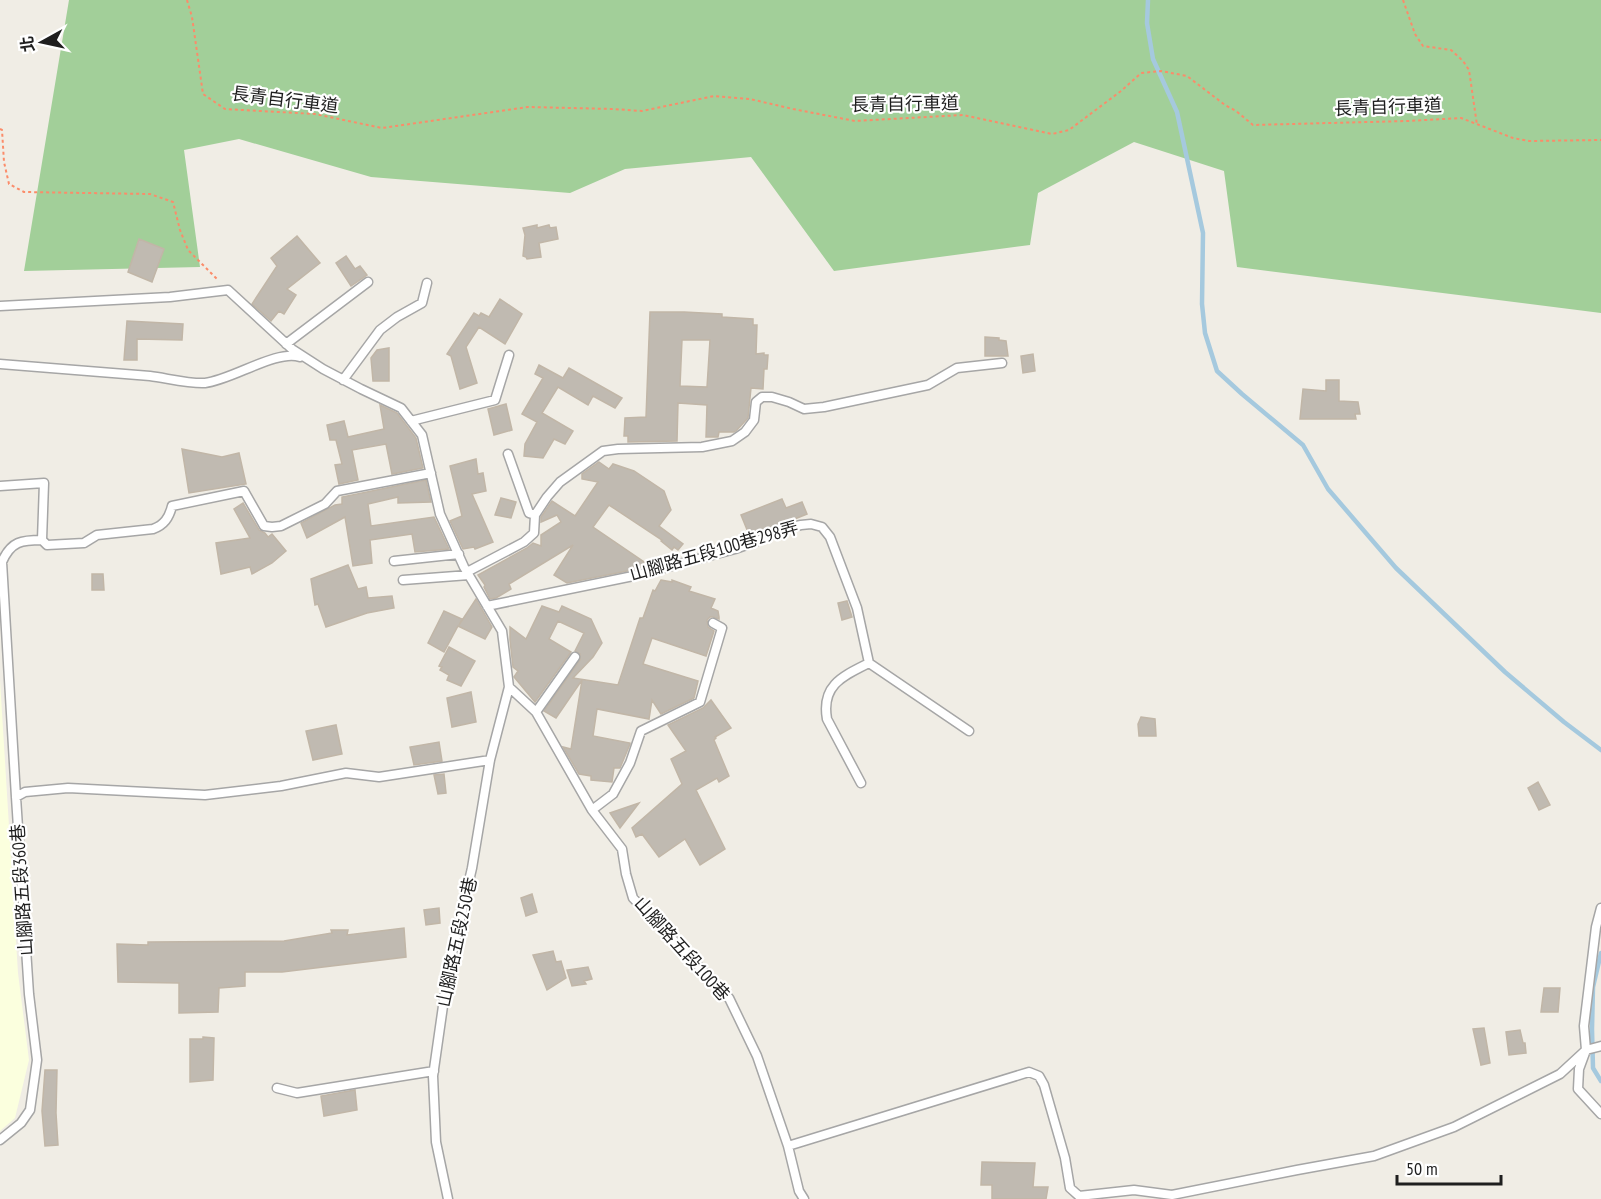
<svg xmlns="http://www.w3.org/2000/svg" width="1601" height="1199" font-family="'PT Sans Narrow','Noto Sans TC',sans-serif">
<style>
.education{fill:#fbffde}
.forest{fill:#a2cf99}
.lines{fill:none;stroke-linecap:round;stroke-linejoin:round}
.stream{stroke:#a5c9de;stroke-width:4.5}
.building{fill:#c0bab1;stroke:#c1b6a7;stroke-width:1.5;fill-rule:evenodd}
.service-casing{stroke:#a6a6a6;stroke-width:11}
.path{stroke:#fb8c6a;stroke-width:2;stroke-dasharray:3 3;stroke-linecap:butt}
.service{stroke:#fff;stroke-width:8}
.labels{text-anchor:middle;stroke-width:4.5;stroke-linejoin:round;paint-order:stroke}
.street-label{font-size:18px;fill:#1f1f1f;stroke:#fff}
</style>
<rect width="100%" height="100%" fill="#f0ede5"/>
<path class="education" d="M0,680l18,293 11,87 -14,58 -15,13z"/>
<path class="forest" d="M69,0h1532v313l-364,-46 -13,-96 -90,-29 -96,51 -8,52 -196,26 -83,-114 -126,12 -55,24 -199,-16 -132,-38 -55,11 16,117 -176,4z"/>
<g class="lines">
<path class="stream" d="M1148,0l-1,23 6,36 24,53 26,121 -1,71 3,29 12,38 25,23 61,51 25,44 68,79 109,104 59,50 37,28
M1601,953l-8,34 -1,42 1,39 8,13"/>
</g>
<path class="building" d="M537,225v3l12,-3 1,3 6,-1 2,12 -19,4 2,14 -14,2 -1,-2 -3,-1 2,-21 -2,-7z
M297,236l23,27 -33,26 9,6 -12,19 -5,-3 -8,10 -19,-17 25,-38 -6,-8z
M139,239l25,10 -12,33 -24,-10z
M346,256l9,13 5,-3 7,9 -16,11 -15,-23z
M500,299l22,15 -17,30 -26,-17 -13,20 11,36 -17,6 -9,-33 -4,-2 27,-41 5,3 2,-3 8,4z
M650,312h34l38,2v3l31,2v6h4l-1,29 8,-1v2h4l-1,14h-3l-1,20 -12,-1 -3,30 -11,12 -3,2h-15l-1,5h-12l1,-32 -29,-2 -1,38 -49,1v-6h-4l1,-18 21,-1zM682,340h28l-3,47 -27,-1z
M127,321l56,3 -1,16 -45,-1v21h-13z
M985,337l14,1v2l7,1 2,15h-23z
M389,348v33h-16l-2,-23 6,-8z
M1033,354l2,17 -12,2 -2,-17z
M539,365l24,13 6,-10 53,30 -7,10 -22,-12 -5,9 -30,-18 -16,26 31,18 -8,13 -11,-5 -11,19 -19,-2 1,-12 12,-22 -15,-8 21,-36 -8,-4z
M1326,380h13v21l19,1 2,12h-5l1,5h-56l3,-30 23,2z
M506,404l6,26 -18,5 -6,-26z
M380,405l17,8 19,25 7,30 -31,6 -6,-30 -34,6 6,30 -19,4 -4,-19 7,-1 -6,-24h-6l-3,-15 17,-4 4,16 36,-8z
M182,449l40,8 17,-4 7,31 -57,9z
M476,459l2,15 5,-1 3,18 -14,3 21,48 -18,7 -1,-2 -11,2 -13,-28 12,-5 -12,-50z
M599,462l10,7 4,-5 21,7 30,20 7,19 -12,16 24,18 -5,6 -4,-3 -2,3 -11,-9 1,-1 -53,-35 -16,22 54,37 -10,5 -70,14 -13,-8 19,-30 -64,39 2,5 -15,9 -6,1 -6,-12 1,-2 -7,-10 49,-27 6,-5 8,3v-11l20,-13 -4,-7 -16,7v-5l11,-16 23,15 23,-34 -16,-3v-5z
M426,480l5,22 -33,1v-6l-30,7 3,22 63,-9 15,32 -34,3 -3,-18 -42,6 2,23 -19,3 -8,-49 -38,21 -6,-15 34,-18 7,-1v-7z
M501,498l15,4 -5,16 -16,-3z
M782,499l4,9 16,-6 5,12 -57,23 -9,-22z
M243,503l16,27 6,3 3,4 4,-3 14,17 -14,12 -20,11 -2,-7 -29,7 -5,-31 34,-5 -16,-29z
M348,565l10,24 8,-2 2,11 24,-2 2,12 -27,5 -41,14 -8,-23 -3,1 -4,-26z
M92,574h11l1,16h-12z
M661,580l11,2v-2l19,7 -2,4 26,8 -4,9 7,3 1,6v2l-6,-2h-3l-3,3 1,7 6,4 -8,25 -54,-18 -9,26 55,17 -4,17 -33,16 -9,-14 -3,19 -52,-10 -4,27 37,7v1l-10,24h-6l-2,14 -21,-2v-4l-12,-2 -16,-27 8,2 11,-69 -26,38 -12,-7 36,-51v-6l-5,-3 9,-18 -26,-12 -9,18 22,13 -36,50 -21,-25 4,-6 -5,-4 -3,-27v-13l16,12 16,-33 17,6 3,-6 29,13 11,24 -9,14 -20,21 45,7 22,-67h3l10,-28 2,1z
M476,599l16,28 -7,12 -27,-13 -14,26 -16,-9 16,-32 18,8 -3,6z
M847,601l5,16 -10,3 -4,-17z
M449,647l26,14 -14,25 -14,-6 2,-5 -9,-5 2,-3 -3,-1z
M471,692l5,30 -24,5 -5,-29z
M711,700l20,28 -16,9 1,1 -2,2 15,36 -10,6 -2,-4 -21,12 29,59 -25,16 -15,-26 -26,18 -17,-23 -6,3 -4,-9 50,-44 -11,-25 15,-8 -18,-26 35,-17z
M1141,717l14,2 1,17h-17l-1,-12z
M336,725l6,29 -29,6 -7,-29z
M439,742l3,19 -28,4 -4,-18z
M444,774l2,19 -8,1 -4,-19z
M1538,782l12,23 -11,5 -11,-22z
M639,803l-19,25 -10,-15z
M532,894l5,18 -11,4 -5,-18z
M439,908l1,15 -14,2 -2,-15z
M404,928l2,29 -124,15h-37v14l-26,2 -1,24 -39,1v-30l-61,-1 -1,-38 31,1v-3l136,-1 48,-8 -1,-3h17l-1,5z
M553,951l3,11 5,-1 5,17 -19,12 -14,-35z
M588,967l4,12 -8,2 2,3 -14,2 -5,-16z
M1544,988h16l-2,24h-17z
M1484,1028l6,35 -9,2 -8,-36z
M1520,1030l3,13h2l1,10 -17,2 -3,-23z
M203,1037l11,1 -1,42 -23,2v-43h13z
M45,1070h12l-1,43 2,32 -13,1 -3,-35z
M355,1090l2,20 -33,6 -3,-20z
M982,1162l53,1 -2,24h15l-2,12h-54v-14h-11z"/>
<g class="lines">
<defs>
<path id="service" d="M0,306l170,-9 58,-7 64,59 31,20 38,20 40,19 21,27 18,79 24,53 38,64 7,56 -19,73 -18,108 -24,103 -15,105 3,66 12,57
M286,344l82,-62
M0,364c50,4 100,8 150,12 16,2 40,8 55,7 27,-3 72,-34 95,-26
M343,380l37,-50 17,-13 25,-14 5,-20
M411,421l84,-21 14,-45
M508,454l21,59 6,2
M0,486l44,-3 -2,57c-20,0 -31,1 -40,22l14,235 13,197 8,66 -7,50 -9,13 -21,17
M42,540l5,5 37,-2 13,-8 56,-6c11,-4 16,-11 19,-23l72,-15 20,35 8,1 9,-1 44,-22 12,-13 94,-18
M394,561l65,-7
M467,572l57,-30 10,-9 1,-18 12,-18 13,-15 43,-31 15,-2 84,-2 30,-6 13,-9 9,-12 2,-18 6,-5h10l17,5 15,7 20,-2 104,-22 29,-17 45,-5
M403,580l66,-5
M487,606l151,-31 97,-26 20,-7 32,-14 14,-3 10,-1 11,3 8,10 27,71 12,55 100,68
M509,687l27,25 56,98 30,39 4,25 7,24 96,100 28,58 31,90 11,45 5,8
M536,712l39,-55
M861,783l-34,-64c-6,-34 16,-43 42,-56
M16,797l9,-5 43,-4 137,7 76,-9 65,-13 33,4 111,-17
M592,810l21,-16 17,-31 11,-32 59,-29 22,-74 -9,-5
M1601,908l-5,19 -12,99 2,24 -7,19 -1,20 23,25
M277,1088l20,5 137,-22
M788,1146l241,-74 10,4 5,9 21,73 5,30 9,8 55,-6 38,5 125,-25 77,-14 80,-29 106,-53 26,-24 15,-4"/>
</defs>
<use href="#service" class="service-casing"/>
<path class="path" d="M187,0l5,17 11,77 22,15 90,5 67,14 146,-21 85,2 29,2 72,-15 36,3 43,10 62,12 108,-6 89,19 17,-4 52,-39 20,-18 20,-2 26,5 38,29 11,6 17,14 154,-4 54,-3 52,20 16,3 72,-1
M1403,0l12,34 8,12 28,4 12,11 6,9 8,55
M0,129l2,1 2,32 5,22 15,8 126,2 23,8 7,28 8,20 30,30"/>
<use href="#service" class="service"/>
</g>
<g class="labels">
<g class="street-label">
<text transform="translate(285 100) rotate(7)" y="6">長青自行車道</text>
<text transform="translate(905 104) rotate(-1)" y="6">長青自行車道</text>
<text transform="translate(1388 107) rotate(-2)" y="6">長青自行車道</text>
<text transform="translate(714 551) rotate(-16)" y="6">山腳路五段100巷298弄</text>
<text transform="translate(22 890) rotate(-94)" y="6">山腳路五段360巷</text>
<text transform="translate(457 942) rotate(-78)" y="6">山腳路五段250巷</text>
<text transform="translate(682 949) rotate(48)" y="6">山腳路五段100巷</text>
</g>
</g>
<g transform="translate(42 42) rotate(262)" stroke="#ffffff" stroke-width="4.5" paint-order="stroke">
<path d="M0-4.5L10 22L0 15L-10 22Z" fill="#1f1f1f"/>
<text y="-9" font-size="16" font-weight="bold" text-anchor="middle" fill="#1f1f1f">北</text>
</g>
<path d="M1397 1175v9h104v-9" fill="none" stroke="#1f1f1f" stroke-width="3"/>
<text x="1406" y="1175" font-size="18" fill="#1f1f1f" stroke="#ffffff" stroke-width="4.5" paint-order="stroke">50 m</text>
</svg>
